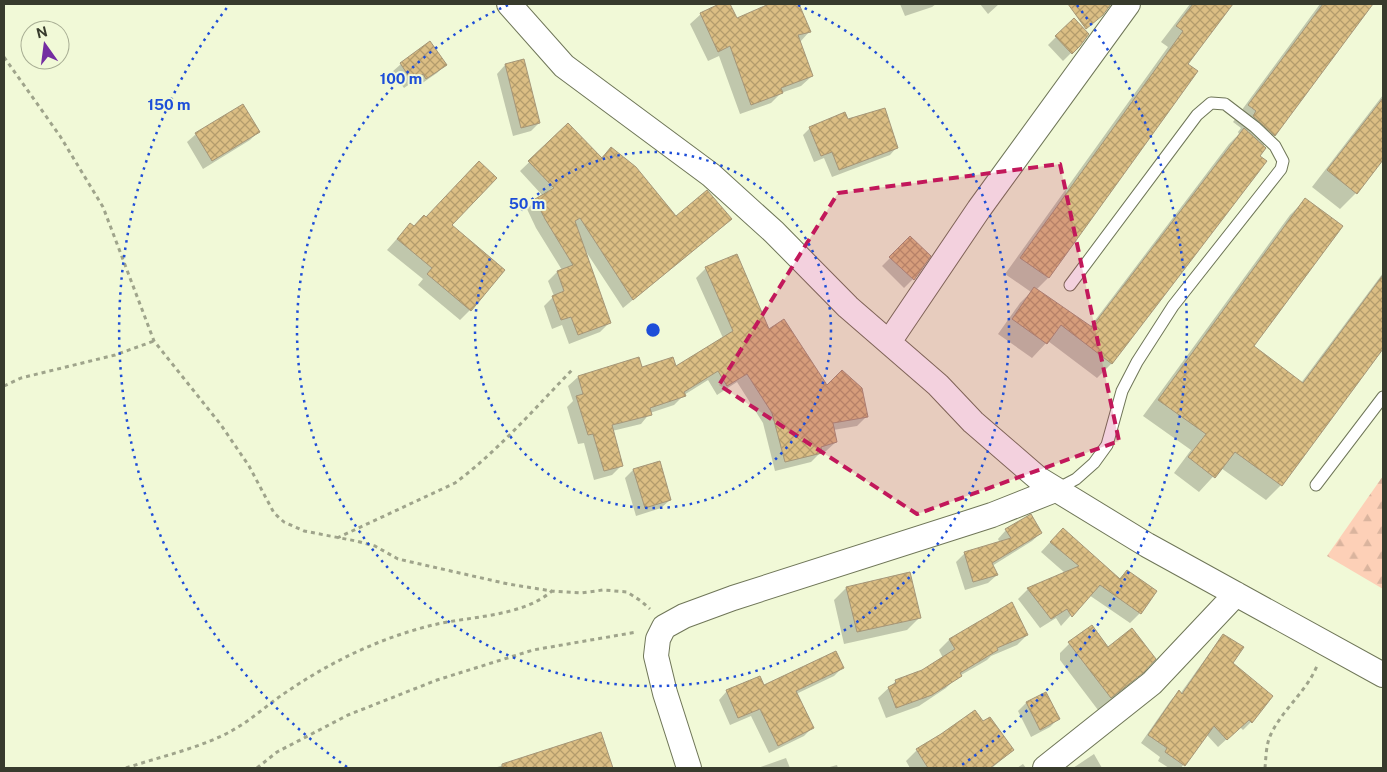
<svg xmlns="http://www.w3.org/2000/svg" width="1387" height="772" font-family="'Public Sans',sans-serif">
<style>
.forest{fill:url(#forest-firs)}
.shadow{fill:#0003}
.building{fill:url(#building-cross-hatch);stroke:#a59678}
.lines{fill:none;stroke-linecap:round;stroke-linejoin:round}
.service-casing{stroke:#6f7658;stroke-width:13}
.minor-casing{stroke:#6f7658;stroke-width:26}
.path{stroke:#9fa48b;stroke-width:3;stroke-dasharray:4 4;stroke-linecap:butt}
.service{stroke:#fff;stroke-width:11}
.minor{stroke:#fff;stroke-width:24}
.marked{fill:#c2185b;fill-opacity:0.2;stroke:#c2185b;stroke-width:4;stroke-dasharray:10 6;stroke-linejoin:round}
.ring{fill:none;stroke:#1d4ed8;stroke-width:2.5;stroke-dasharray:2.5 5}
.centre{fill:#1d4ed8;stroke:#f1f9d7;stroke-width:2.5}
.ring-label{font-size:15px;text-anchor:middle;font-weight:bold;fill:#1d4ed8;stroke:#f1f9d7;stroke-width:4;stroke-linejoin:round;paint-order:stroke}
</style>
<defs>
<pattern id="forest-firs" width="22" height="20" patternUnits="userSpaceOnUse" patternTransform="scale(1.25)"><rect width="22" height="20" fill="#fdd0b7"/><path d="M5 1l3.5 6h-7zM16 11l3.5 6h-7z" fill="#dab49e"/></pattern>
<pattern id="building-cross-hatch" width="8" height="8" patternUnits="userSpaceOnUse" patternTransform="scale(1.25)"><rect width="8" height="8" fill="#dbbe84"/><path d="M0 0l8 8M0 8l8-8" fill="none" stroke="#b39c6c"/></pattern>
</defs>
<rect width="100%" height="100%" fill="#f1f9d7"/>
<path class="forest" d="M1383,476v113l-56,-33z"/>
<path class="shadow" d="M722,4h7l7,16 29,-13 -1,-3h34l12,27 -10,11 12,34 -11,10 -20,7 -10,10 -31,11 -21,-58 -11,5 -18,-37 11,-10z
M900,4h36l-4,3 -27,9z
M980,4h19l-11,10z
M1190,4h42l-46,61 10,7 -148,206 -12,12 54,37 139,-183 10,-10 -1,-2 3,-4 -8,-6 87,-118h52l-98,131 -11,11 -151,217 -15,15 -49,-37 -16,17 -34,-24 22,-31 11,-11 -26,-18 163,-227 -7,-5z
M1056,37l23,8 -16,16 -15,-16z
M430,43l16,21 -9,9 -19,13 -4,-5 -10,7 -12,-16 9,-8z
M505,65l34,58 -8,8 -18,5 -16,-62z
M1383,95v63l-27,35 -16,16 -28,-22z
M242,106l16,26 -8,8 -47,29 -16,-27 9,-8z
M848,121l49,26 -7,8 -58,22 -8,-19 -10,4 -11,-27 7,-7z
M568,125l33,33 10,-10 64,70 56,1 -108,89 -40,-61 26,76 -9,9 -31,12 -7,-19 -10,4 -8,-23 10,-10 -6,-15 9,-9 5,-2 -26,-42 -9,-19 9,-9 7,-4 -23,-25z
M1305,200l-52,146 48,37 82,-110v74l-102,138 -15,15 -45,-32 -22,24 -25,-19 17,-23 -48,-34 147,-201z
M426,218l24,7 20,85 -10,10 -42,-35 5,-6 -36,-29 23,-26 4,3z
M910,238l19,18 -16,23 -9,9 -22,-22z
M706,268l120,119 40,30 -9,9 -24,4 3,12 -10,9 -6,2 -9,9 -36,9 -12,-48 -26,-41 -20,13 -9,-15 -24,15 -10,10 -24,8 -9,11 -29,7 10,34 -10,10 -18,5 -10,-37 -6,1 -11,-37 6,-6 -5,-15 10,-9 64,-8 33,-1 48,-30 -27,-60z
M633,470l37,30 -9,8 -25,8 -11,-38z
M1006,530l35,3 -9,8 -40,25 5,9 -9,8 -23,7 -9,-28 9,-9 35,-10 -2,-4z
M1052,540l67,39 8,-7 13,41 -10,10 -41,-28 -28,31 -5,-8 -16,10 -22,-29 10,-10 37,-16 -24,-21z
M909,574l11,43 -13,13 -63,14 -10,-44 12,-12z
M1011,604l16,31 -10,10 -26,11 -4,4 -31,18 -10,10 -27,18 -33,12 -8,-20 18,-17 26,-10 21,-13 -4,-8 10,-10z
M1224,636l27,86 -8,8 -3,-3 -22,20 -12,-13 -25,34h-12l-11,-7 2,-4 -19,-14 30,-43 8,-8 1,2 36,-50z
M1073,640l34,8 35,24 -13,13 -31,25 -38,-50v-7z
M843,667l-9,9 -38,18 16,34 -8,8 -35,17 -18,-37 -21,9 -11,-25 8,-9 37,-4z
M1045,693l13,26 -8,8 -19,10 -13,-26 8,-8z
M983,723l30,27 -21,18h-82l-4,-7 11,-11z
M601,734l11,34h-119h1z
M1094,754l8,14h-29z
M786,758l4,10h-32z
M1023,764l3,4h-9z
M837,765l1,3h-12z"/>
<path class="building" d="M719,4h11l7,14 32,-14h30l12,28 -13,3 15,41 -32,12 2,5 -32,12 -21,-59 -12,6 -18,-39z
M1068,4h43l-8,11 -17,14z
M1193,4h40l-45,60 10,7 -149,207 -29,-20 163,-227 -7,-5z
M1323,4h50l-98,132 -22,-20 3,-5 -8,-6z
M1074,18l15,16 -9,12 -8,8 -17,-18z
M430,41l17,24 -21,14 -3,-5 -11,7 -12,-18z
M524,59l16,64 -19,5 -16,-64z
M1383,98v62l-26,34 -30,-24z
M243,104l17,28 -48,29 -17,-28z
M885,108l13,40 -59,22 -7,-18 -11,4 -12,-29 36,-15 3,7z
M568,123l34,35 9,-11 25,20 40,49 31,-26 25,29 -99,81 -53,-82 -5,3 36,102 -33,12 -7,-18 -10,3 -9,-24 12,-5 -7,-20 16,-6 -28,-46 -10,-20 19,-11 -26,-27z
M1244,128l22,20 -6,8 7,5 -155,203 -51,-39 -14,19 -35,-25 22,-32 58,40z
M479,161l18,17 -45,47 53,45 -34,41 -44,-37 5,-6 -35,-29 13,-16 4,3 10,-11 2,2z
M1305,198l38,28 -89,120 49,37 80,-108v74l-101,137 -47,-34 -20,26 -27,-21 18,-23 -48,-34z
M910,236l21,20 -17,24 -25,-23z
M737,254l32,75 15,-10 43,66 15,-15 20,18 6,29 -35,6 4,19 -16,5 1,6 -37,9 -13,-49 -25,-39 -20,12 -9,-15 -34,21 2,4 -36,12 2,7 -40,10 11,41 -19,5 -11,-37 -5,1 -12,-39 7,-2 -5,-18 61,-19 3,10 31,-10 3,9 57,-35 -28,-64z
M660,461l11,39 -26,8 -12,-39z
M1031,514l11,19 -50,30 6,12 -25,7 -9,-30 47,-14 -6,-9z
M1063,528l57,51 7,-9 30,21 -16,23 -41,-29 -28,32 -5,-8 -16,10 -24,-31 52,-22 -29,-24z
M910,572l11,46 -64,14 -11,-45z
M1012,602l16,33 -31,13 1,2 -38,23 2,3 -30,19 -36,13 -8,-21 8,-4 -1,-3 27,-10 33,-21 -6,-10z
M1092,625l16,22 24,-19 24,31 -13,14 -32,25 -43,-56z
M1223,634l21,13 -11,16 40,33 -21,27 -3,-3 -22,20 -13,-14 -29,40 -20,-14 2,-4 -19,-13 31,-45 3,4z
M836,651l8,17 -48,23 18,37 -36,18 -18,-37 -22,9 -12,-28 34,-14 4,9z
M1046,692l14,27 -20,11 -14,-28z
M975,710l8,11 7,-4 24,33 -24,18h-62l-12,-19 25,-15z
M601,732l12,36h-111v-4z"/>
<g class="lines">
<defs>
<path id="service" d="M1316,485l67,-88
M1057,489l19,-10 18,-16 13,-18 15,-54 15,-29 36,-56 108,-137 2,-8 -8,-15 -20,-19 -30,-23 -14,-1 -14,12 -127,170"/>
<path id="minor" d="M509,4l55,62 147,109 63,57 74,75 90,78 35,37 66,57 108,66 236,130
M889,342l90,-133 149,-205
M689,768l-24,-75 -9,-37 2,-17 6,-12 20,-11 49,-18 259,-83 63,-25
M1045,768l107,-85 84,-89"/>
</defs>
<use href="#service" class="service-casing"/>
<use href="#minor" class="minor-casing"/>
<path class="path" d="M4,57l56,79 43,71 51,134 67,84 28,41 25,47 10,9 20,9 52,10 19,5 23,13 110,25 44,7 29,2 22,-3 24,2 14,9 9,8
M4,386l17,-8 94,-23 39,-14
M337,538l118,-55c43,-32 80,-75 117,-113
M126,768c33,-11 78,-21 107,-38 18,-10 33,-24 49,-35 46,-32 97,-57 151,-70 37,-9 89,-8 119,-34
M257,768l20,-16 71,-37 89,-35 96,-30 104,-18
M1265,768c1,-11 1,-24 6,-34 12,-25 35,-42 46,-68"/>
<use href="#service" class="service"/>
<use href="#minor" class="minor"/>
</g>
<path class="marked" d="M1060,164l59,277 -202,73 -198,-129 119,-192z"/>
<g class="ring">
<circle cx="653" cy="330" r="178"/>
<path d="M798 5A356 356 0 1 1 508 5"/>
<path d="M347 767A534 534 0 0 1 229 5M1077 5A534 534 0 0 1 959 767"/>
</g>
<circle cx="653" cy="330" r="8" class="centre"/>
<g class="ring-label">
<text x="401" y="84">100 m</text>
<text x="169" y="110">150 m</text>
<text x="527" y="209">50 m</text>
</g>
<rect width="1387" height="772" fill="none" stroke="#383b2d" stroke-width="10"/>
<g transform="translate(45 45) rotate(346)"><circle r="24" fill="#f1f9d7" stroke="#a7ad93"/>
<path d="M0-4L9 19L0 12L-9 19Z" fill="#742da1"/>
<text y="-8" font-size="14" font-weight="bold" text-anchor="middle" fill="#383b2d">N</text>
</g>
</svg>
